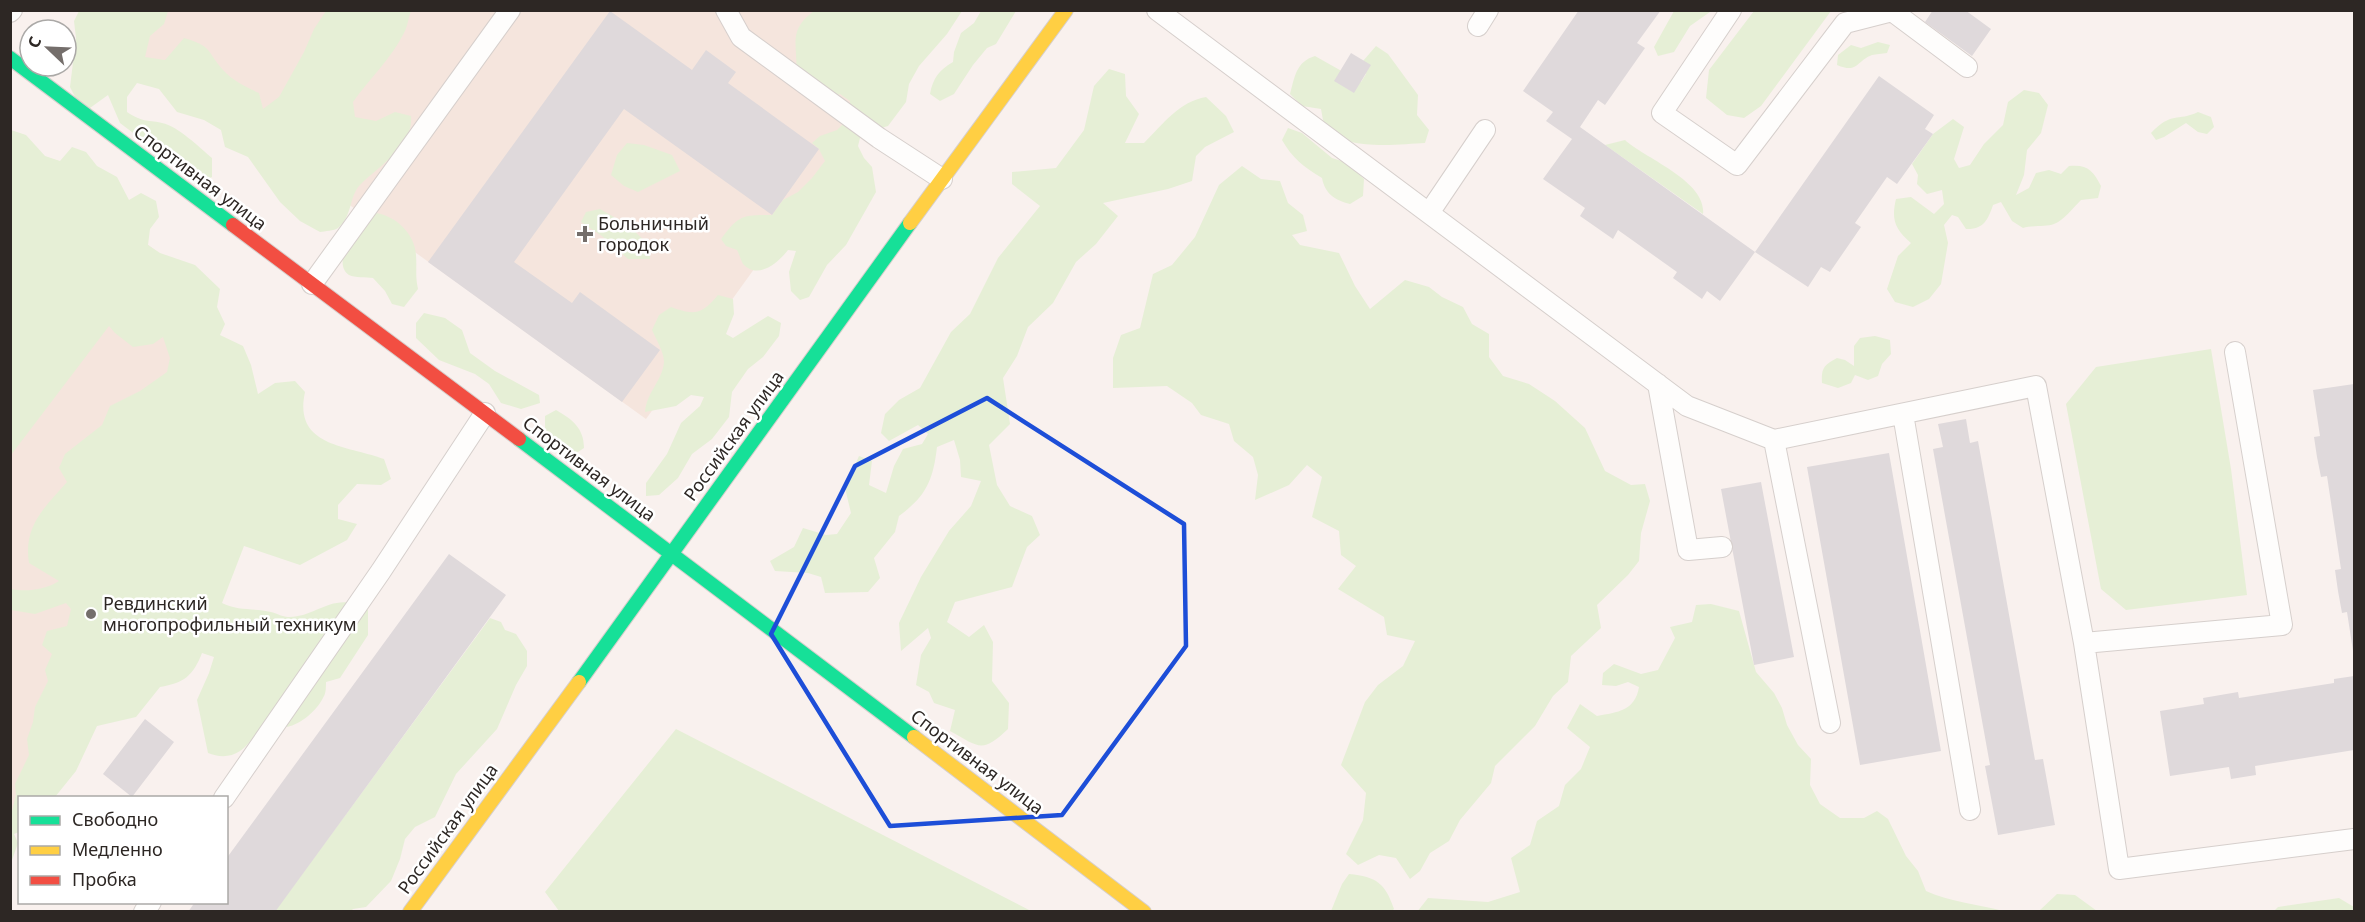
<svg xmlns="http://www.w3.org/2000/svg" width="2365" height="922" font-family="'Noto Sans',sans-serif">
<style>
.built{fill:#f5e5dd}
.green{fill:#e6efd6}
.building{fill:#dfd9db}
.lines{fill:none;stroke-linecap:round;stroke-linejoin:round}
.lane-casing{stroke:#d6cfcc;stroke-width:22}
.fast-casing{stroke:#d6cfcc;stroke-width:16}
.slow-casing{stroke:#d6cfcc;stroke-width:16}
.jam-casing{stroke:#d6cfcc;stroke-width:16}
.lane{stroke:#fefdfc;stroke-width:20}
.fast{stroke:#16e098;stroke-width:14}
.slow{stroke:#ffcf43;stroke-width:14}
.jam{stroke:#f24e42;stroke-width:14}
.marked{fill:none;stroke:#1d4ed8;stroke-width:4.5;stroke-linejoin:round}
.poi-dot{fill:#746e6b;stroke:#fff;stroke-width:2}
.labels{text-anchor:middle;stroke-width:5;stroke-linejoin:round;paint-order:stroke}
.street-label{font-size:18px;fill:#2d2724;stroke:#fff}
.poi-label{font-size:18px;fill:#2d2724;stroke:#fff;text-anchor:start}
</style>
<rect width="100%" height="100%" fill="#f9f1ee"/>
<path class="built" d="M81,11h859l-294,408z
M11,143l148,110 57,112 -196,433 -9,29z"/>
<path class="green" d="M79,11h89l-4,13 -14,12 -5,21 20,3 19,-22c29,9 21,11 39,32 10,11 23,17 36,23l4,16 16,-12 25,-45 10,-23 12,-18h85c-3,7 -3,15 -7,22 -13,26 -35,46 -51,69l2,15 21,4 19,-9 16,4c3,30 -34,51 -52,70 -10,12 -7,31 -21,42 -4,3 -13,3 -18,4l-20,-11 -20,-19 -32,-45 -23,-10 -4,-17 -17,-10 -27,-8 -18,-23 -22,-6 -10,14v15c17,11 18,7 35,11 16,3 38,25 50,35v19l-13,6 -79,-60 -12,-28 -25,18 -13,-26 6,-49 -2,-17z
M814,11h148l-15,23 -28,32 -10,18 -3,18 -18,24 -27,8 -3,12 6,12 8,9 4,25 -30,53 -19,20 -18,32 -9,3 -9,-9 -2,-19 7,-21 -8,-1c-10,13 -30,30 -45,14 -2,-4 -4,-10 -6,-14l-11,-4 -5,-7c18,-24 21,-24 51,-24l11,-15 15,-8 14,-14 13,-17 -6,-12 -7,-6 8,-7 17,-6 13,-13v-16l-10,-7 -14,6 -30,-23c3,-30 -10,-46 18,-66z
M981,11h35l-20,33 -9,4 -14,17 -19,29 -14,7 -10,-7c3,-16 9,-24 23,-32l1,-10 7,-19 13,-10z
M1674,11l36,1 -20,14 -16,26 -16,4 -4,-9z
M1754,11h77l-70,95 -17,12 -17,-3 -21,-17 3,-28z
M1878,42l12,3 -3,8c-5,1 -11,1 -15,2 -16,6 -14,19 -35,10l1,-10 13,-10 10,3z
M1376,46l12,8 30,41 -1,20 12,15 -4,13c-26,1 -81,9 -99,-16 -3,-4 -4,-13 -5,-18l-19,-3 -12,-12c5,-18 6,-32 25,-38l46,26 5,-8 -3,-13z
M1109,69l16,5 1,22 13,18 -14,29h19c18,-18 36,-42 62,-46l20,19 8,16 -29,15 -9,9 -4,25 -24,8 -65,14 15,13 -22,28 -20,18 -23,41 -25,24 -11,29 -14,22 7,46 -21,21 8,40 13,21 22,10 8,19 -13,12 -15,40 -57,15 -8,20 22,15 15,-12 9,17 -1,39 17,22 -1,26c-26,25 -29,18 -58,2l5,-21 -21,-7 -5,-11 -13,-7 5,-30 10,-17 -3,-10 -27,23 -2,-28 22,-46 28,-46 22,-25 10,-25 -20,-4 -1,-17 -6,-20 -17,7c-4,34 -11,49 -38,69l-4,16 -21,26 6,20 -12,14 -43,1 -4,-16 -13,-4 -33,-2 -5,-10 24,-14 9,-19 23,7 11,-1 14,-21 -6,-25 14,-32 13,5 -3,24 17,8 8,-27 9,-17 19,-5 6,-10 -10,-9 -29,16 -8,-8 4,-19 14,-14 21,-12 31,-56 19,-18 28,-56 42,-52 -28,-22v-12l44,-4 28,-38 10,-44z
M2024,90l15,3 9,12 -7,28 -14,17 -3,25 -8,20 13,-7 7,-15 13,-3 12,4 8,-8c18,-2 24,4 32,20l-3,12 -17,2c-8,8 -17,20 -27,24 -8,3 -21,1 -31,4l-11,-7 -11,-19 -8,3c-5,15 -10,25 -27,24l-8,-12 -6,-2 -8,10 4,18 -7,41 -12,15 -16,8 -18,-5 -8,-13 11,-33 13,-13c-16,-14 -20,-23 -15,-44l15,-2 23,17 10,-10 -2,-14 -15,4 -10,-10 1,-9 -6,-11 21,-30 20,-15 11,8 -10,32 5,9 11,-3 14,-21 19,-19 5,-23z
M2198,112l13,5 3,10 -7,7 -9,-2 -12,-9 -22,14 -8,3 -5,-7c21,-22 26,-11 47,-21z
M1288,128l14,5 30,25 16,5 16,16 -1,17 -13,8c-15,-4 -25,-10 -28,-26 -18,-11 -30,-20 -40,-38z
M11,130l15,5 19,21 15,5 12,-14 14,5 11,14 20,11 12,23 12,-7 15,8 3,16 -9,12 -2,16 12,8 35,12 25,24 -3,18 8,17 -5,11 23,11 8,19 7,29 17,-11 20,-2 10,11c-12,55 42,53 79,67l7,20 -10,6 -24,-1 -19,21v14l19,5 -10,16 -47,25 -56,-19 -22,57c15,8 32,5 49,9 5,1 12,5 17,5 29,1 46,-28 80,-7v25l-28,43 -14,4c0,4 0,11 -2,14 -7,15 -23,28 -37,31l-11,-23c-6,11 -25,40 -36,47 -10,7 -22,6 -32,2l-11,-53 12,-27 5,-16 -12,-4c-9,23 -18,30 -42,34l-24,30 -39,9 -21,45 -21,26 -35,1 -1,34 -5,2 4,9 -7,20v-48l5,-20 -1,-11 14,-29 -2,-16 6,-17 2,-15 13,-26 -3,-11 7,-16 -10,-9 5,-14 20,-5 4,-17 -5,-6 -31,11 -24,-4v-21c15,3 34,1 48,-8l-30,-18c-6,-37 16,-56 38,-81l-8,-14 6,-14 37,-29 8,-19 30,-15 27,-19 3,-14 -7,-21 -10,7 -20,3 -18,-14 -6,-7 -98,129z
M1625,140c19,18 82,41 78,74l-98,-69z
M627,143l17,2 28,10 8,16 -42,21 -14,-6 -13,-11 6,-20z
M1242,166l19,13 19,2 8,22 15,12 4,16 -15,4 8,10 39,8 16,33 15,23 35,-29 24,7 13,10 21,10 9,17 17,10v23l14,19 26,8 26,17 30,27 20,43 26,14 14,-1 5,17 -9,32 -2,28 -11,14 -31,30 4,23 -30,28 -3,26 -15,14 -18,30 -40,40 -4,17 -31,37 -11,21 -19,12 -10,18 -10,8 -14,-21 -17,-3 -21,10 -12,-11 17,-34 3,-27 -25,-28 24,-63 13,-17 25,-19 12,-25 -28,-6 -3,-18 -46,-28 18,-23 -15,-11 -2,-24 -27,-14 10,-40 -15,-12 -18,20 -34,15 3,-25 -5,-18 -19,-16 -5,-17 -28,-9 -9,-12 -25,-17 -54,2v-30l8,-23 19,-7 13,-54 19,-9 23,-28 24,-52z
M600,209l28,16 21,20 1,14h-22l-26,-23 -21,-14 5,-10z
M376,213c20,3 39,21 40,42 1,13 -1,21 2,34l-14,18 -12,-3 -7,-13 -12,-13c-7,-1 -18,0 -24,-3 -18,-12 7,-47 14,-61z
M718,295l15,4 1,15 -8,20 7,4 35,-22 13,7 -2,13 -16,21 -15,12 -16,23 -3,25 -17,22 -20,15 -14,24 -19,17 -13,1v-13l21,-29 14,-31 19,-17 4,-9 -13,-2 -15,11 -31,6c2,-21 17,-30 19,-50 0,-10 -8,-23 -12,-32l7,-15 12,-8c24,9 31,7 47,-12z
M424,313l21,5 17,12 8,23 25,18 44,24 1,8 -19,6 -20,-6 -12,-19 -14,-10 -36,-14 -23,-22v-15z
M1875,336l15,4 1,14 -9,10 -4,12 -10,4 -13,-5 -4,8 -13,5 -16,-5c-1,-15 2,-18 15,-25l8,2 9,6v-20l6,-8z
M2211,349l20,120 16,126 -121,15 -25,-21 -35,-185 30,-37z
M556,410c16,9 28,18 28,38l-12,8 -17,-5 -10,-11v-24z
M1711,604l28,7 17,61 18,21 8,15 5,17 11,20 13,14 -1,26 10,19 20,14h24l13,-7 11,8 18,37 12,15 8,20c24,11 51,13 77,20l-586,1 11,-14 60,4 32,-10 -9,-34 19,-13 7,-24 22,-15 6,-21 16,-16 9,-22 -23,-19 13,-24 17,12c21,-4 38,-5 42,-29l-11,-5 -12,4 -14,-1 1,-12 11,-9 27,10 17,-4 17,-32 -5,-11 22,-5 4,-17z
M490,618l11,4 4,8 11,4 11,17v15l-11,19 -19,44 -41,45 -21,43 -20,10 -10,12 -5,20 -9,22 -25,26 -13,2 -2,2h-76z
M676,729l355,182h-472l-14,-19z
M1349,874c28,3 36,9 45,35l-3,3 -60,-1 11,-27z
M2057,894l18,1 22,16h-64h6z
M2339,898l15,9v4h-80l4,-4z"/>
<path class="building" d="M1579,10h82l-24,33 8,5 -40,57 -7,-5 -18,27 175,125 -35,49 -13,-10 -5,8 -29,-21 4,-6 -59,-42 -5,9 -33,-23 5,-8 -42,-29 29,-40 -26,-18 7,-9 -30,-21z
M1933,10h32l26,19 -19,27 -47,-34z
M610,11l82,59 14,-20 30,22 -8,11 91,66 -47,66 -148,-106 -110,153 58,41 8,-11 80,58 -38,52 -194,-140z
M1351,53l20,12 -17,28 -20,-12z
M1879,76l55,39 -9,14 8,5 -36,50 -10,-7 -32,46 6,4 -31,45 -9,-5 -13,20 -53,-35z
M2354,384v267h-1l-6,-39 -5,1 -4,-22 -3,-21 6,-1 -14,-93 -6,1 -4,-20 -3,-20 6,-1 -7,-46z
M1966,419l4,24 8,-2 57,319 8,-1 12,66 -57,10 -13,-69 5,-1 -57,-316 10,-2 -5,-23z
M1889,453l52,298 -81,14 -53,-298z
M1761,482l33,175 -40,8 -33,-176z
M449,554l57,41 -231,317h-87l7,-10h31v-43z
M2354,676v74l-99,16 1,9 -25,4 -2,-12 -59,9 -10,-65 44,-7 -1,-6 35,-6 1,6 95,-15v-4z
M145,719l29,23 -42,55 -29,-23z"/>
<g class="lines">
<defs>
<path id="lane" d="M726,10l15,27 138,101 63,41
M1157,10l530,396 87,34 262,-54 48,257 198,-18 -47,-273
M1731,10l-69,103 75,52 108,-142 47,-12 75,56
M10,12l2,-2
M1478,26l10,-16
M1429,213l56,-83
M312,284l198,-274
M1658,384l30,166 34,-3
M1903,414l67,396
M1774,440l56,283
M2084,643l35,226 235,-30
M224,798l157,-227 104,-158
M144,912l7,-10"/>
<path id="fast" d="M10,58l223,167
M519,439l395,298
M579,682l331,-459"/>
<path id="slow" d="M910,223l156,-213
M914,737l230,175
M410,912l169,-230"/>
<path id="jam" d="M233,225l286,214"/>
</defs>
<use href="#lane" class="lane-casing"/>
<use href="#fast" class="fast-casing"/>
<use href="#slow" class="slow-casing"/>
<use href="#jam" class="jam-casing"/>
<use href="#lane" class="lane"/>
<use href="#fast" class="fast"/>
<use href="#slow" class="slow"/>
<use href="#jam" class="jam"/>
</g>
<path class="marked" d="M987,398l197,126 2,122 -124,169 -172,11 -119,-192 84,-168z"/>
<g class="poi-dot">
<path d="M582 225h6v6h6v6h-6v6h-6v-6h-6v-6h6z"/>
<circle cx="91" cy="614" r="6"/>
</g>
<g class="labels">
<g class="street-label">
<text transform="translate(200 178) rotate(37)" y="6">Спортивная улица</text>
<text transform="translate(734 436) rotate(-54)" y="6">Российская улица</text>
<text transform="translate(589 469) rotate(37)" y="6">Спортивная улица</text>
<text transform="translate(977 762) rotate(37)" y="6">Спортивная улица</text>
<text transform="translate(448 829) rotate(-54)" y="6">Российская улица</text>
</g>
<g class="poi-label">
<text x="598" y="230">Больничный<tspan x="598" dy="21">городок</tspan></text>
<text x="103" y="610">Ревдинский<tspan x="103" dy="21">многопрофильный техникум</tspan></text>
</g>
</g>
<rect width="2365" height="922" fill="none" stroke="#2d2724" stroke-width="24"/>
<rect x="18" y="796" width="210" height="108" fill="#ffffff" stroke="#aba9a7" stroke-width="1.5"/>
<rect x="30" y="816" width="30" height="9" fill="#16e098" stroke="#aba9a7" stroke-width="1.5"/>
<text x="72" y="826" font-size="18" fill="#2d2724">Свободно</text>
<rect x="30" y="846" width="30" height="9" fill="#ffcf43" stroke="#aba9a7" stroke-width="1.5"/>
<text x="72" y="856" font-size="18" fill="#2d2724">Медленно</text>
<rect x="30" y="876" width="30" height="9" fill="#f24e42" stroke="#aba9a7" stroke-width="1.5"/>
<text x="72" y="886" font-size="18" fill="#2d2724">Пробка</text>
<g transform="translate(48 48) rotate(293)"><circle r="28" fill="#ffffff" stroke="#aba9a7" stroke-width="1.5"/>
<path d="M0-4.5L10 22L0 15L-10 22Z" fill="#746e6b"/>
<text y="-9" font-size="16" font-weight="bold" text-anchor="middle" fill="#2d2724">С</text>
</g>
</svg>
